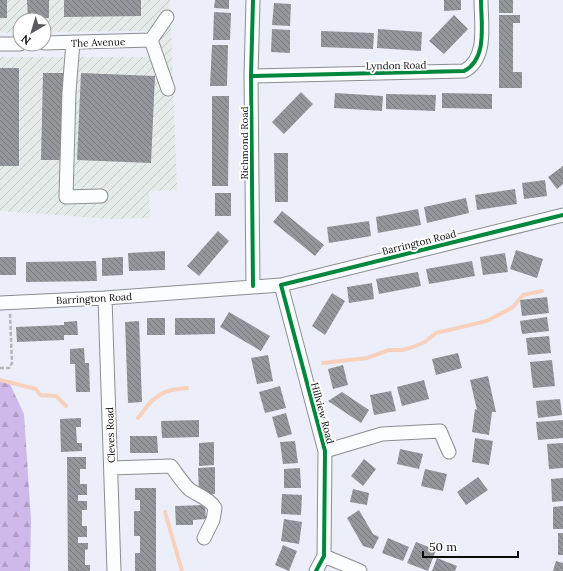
<svg xmlns="http://www.w3.org/2000/svg" width="563" height="571" font-family="Lora,serif">
<style>
.industrial{fill:url(#industrial-furrows)}
.forest{fill:url(#forest-firs)}
.lines{fill:none;stroke-linecap:round;stroke-linejoin:round}
.stream{stroke:#f7d1be;stroke-width:4}
.building{fill:url(#building-back-hatch)}
.minor-casing{stroke:#8c8d92;stroke-width:15}
.path{stroke:#b5b5b7;stroke-width:2.5;stroke-dasharray:4 2;stroke-linecap:butt}
.minor{stroke:#fcfdfe;stroke-width:13}
.cycleway-casing{stroke:#fff;stroke-width:6}
.cycleway{stroke:#00873e;stroke-width:4}
.labels{text-anchor:middle;stroke-width:4;stroke-linejoin:round;paint-order:stroke}
.street-label{font-size:10px;fill:#0a0a0a;stroke:#fff}
</style>
<defs>
<pattern id="industrial-furrows" width="10" height="10" patternUnits="userSpaceOnUse"><rect width="10" height="10" fill="#e4ece9"/><path d="M-1 1l2-2M0 10L10 0M9 11l2-2" fill="none" stroke="#c2c9c6"/></pattern>
<pattern id="forest-firs" width="22" height="20" patternUnits="userSpaceOnUse"><rect width="22" height="20" fill="#cfb8ea"/><path d="M5 1l3.5 6h-7zM16 11l3.5 6h-7z" fill="#b09dc7"/></pattern>
<pattern id="building-back-hatch" width="6" height="6" patternUnits="userSpaceOnUse"><rect width="6" height="6" fill="#93969b"/><path d="M-1 5l2 2M0 0l6 6M5-1l2 2" fill="none" stroke="#76797d"/></pattern>
</defs>
<rect width="100%" height="100%" fill="#eceff9"/>
<path class="industrial" d="M0,0h170l7,190 -28,1 1,27 -39,1 -111,-8v-154h157l-3,-26 -110,1v-12h-24v12l-20,1z"/>
<path class="forest" d="M0,380h8l16,34 7,106 -1,51h-30z"/>
<g class="lines">
<path class="stream" d="M323,363l44,-5 22,-8h13l11,-3 12,-5 11,-9 51,-12 26,-14 10,-12 19,-4
M0,380l36,9 4,6 16,1 10,10
M138,418c8,-11 16,-22 30,-27 6,-2 13,-2 19,-3
M165,512l17,59"/>
</g>
<path class="building" d="M0,0h7v18h-7z
M27,0h22v18l-21,1z
M64,0h77v16l-77,1z
M215,0h14v9l-15,-1z
M444,0h17v10l-17,1z
M499,0h14v13h-14z
M274,3l17,1 -1,22 -18,-1z
M214,12l17,1 -1,27h-17z
M454,15l14,14 -24,25 -15,-13z
M499,15h21v8h-7v49h9v16h-23z
M272,29l18,1v23l-19,-1z
M378,29l44,3 -1,19 -44,-3z
M321,31l53,2 -1,16 -52,-2z
M212,45h16l-1,41h-17z
M0,68h19v98h-19z
M43,73h23l-2,87h-23z
M81,73l74,3 -4,87 -74,-3z
M301,92l12,12 -29,30 -12,-12z
M335,93l48,3 -1,15 -48,-3z
M442,93l50,1v15l-50,-1z
M386,94l50,1 -1,16 -49,-2z
M212,96h17l-1,90h-16z
M274,153h14v49h-13z
M563,166v18l-6,5 -9,-12z
M545,180l2,16 -23,3 -2,-16z
M515,189l2,15 -40,6 -2,-15z
M215,193h16v23h-16z
M466,198l3,15 -42,10 -3,-16z
M418,209l3,16 -43,8 -2,-16z
M282,211l42,34 -9,11 -42,-34z
M369,221l2,15 -42,7 -2,-16z
M218,231l11,10 -30,35 -12,-10z
M516,250l27,9 -6,19 -27,-9z
M165,251v19l-36,1 -1,-18z
M505,253l3,19 -25,3 -3,-18z
M0,257h16v18h-16z
M123,257v18l-21,1v-18z
M96,261l1,20 -71,1v-20z
M472,261l3,15 -46,8 -3,-15z
M418,272l3,14 -42,8 -3,-15z
M372,283l2,16 -25,4 -2,-16z
M332,293l13,8 -20,34 -13,-9z
M547,297l2,16 -27,3 -2,-16z
M229,312l41,24 -9,15 -41,-24z
M547,317l2,14 -27,3 -2,-13z
M147,318h18v17h-18z
M175,318h40v16l-40,1z
M77,321l1,14h-14v5l-47,2 -1,-15 48,-2v-3z
M139,321l3,81 -14,1 -3,-81z
M549,336l2,17 -23,2 -2,-17z
M84,348l1,15h4l1,29h-14l-1,-28h-5v-15z
M458,353l4,15 -26,7 -4,-16z
M268,355l5,26 -16,3 -6,-26z
M552,360l3,26 -22,2 -3,-26z
M343,365l5,20 -15,4 -5,-20z
M488,376l8,36h-4l-3,23 -17,-3 3,-23 2,1 -7,-30z
M424,380l5,19 -27,7 -5,-19z
M280,386l6,22 -21,5 -6,-21z
M391,391l5,20 -22,4 -4,-20z
M342,392l27,18 -8,13 -33,-22z
M560,399l2,16 -24,3 -2,-17z
M286,413l6,21 -14,4 -6,-21z
M81,418v9h-5l1,16h5v8l-21,1 -1,-33z
M199,420v17l-37,1 -1,-17z
M563,420v18l-25,2 -2,-18z
M130,436h27l1,17h-28z
M475,438l18,3 -4,24 -17,-3z
M295,441l3,22 -15,1 -3,-22z
M214,442v23l-15,1v-23z
M563,443v25l-14,1 -2,-25z
M400,449l23,5 -4,15 -22,-5z
M67,457h19v12h-6v15h7v11h-9v6h9v9h-5v16h5v11h-9v6h10v6l-3,1v15h5v6h-22z
M364,459l12,10 -13,17 -12,-10z
M215,467v27h-16l-1,-26z
M300,468l1,20h-17v-19z
M425,469l22,5 -4,17 -22,-5z
M478,477l10,13 -22,15 -9,-13z
M563,478v23l-11,1 -1,-23z
M135,488h21v83h-21v-18h5v-17h-6v-25h6v-11h-5z
M353,489l16,4 -2,12 -17,-3z
M282,494l20,1 -1,20 -20,-1z
M205,505l1,14 -13,1v5h-17l-1,-19z
M563,506v23h-10v-22z
M359,510l14,24 6,3 -6,12 -10,-3 -16,-28z
M284,519l18,3 -3,22 -18,-3z
M558,533h5v22h-5z
M388,538l21,9 -6,14 -21,-8z
M416,542l20,8 -8,21 -21,-8z
M283,545l14,6 -8,20 -14,-6z
M437,558l20,8 -2,5h-23z
M556,561l7,2v8h-10z"/>
<g class="lines">
<defs>
<path id="minor" d="M167,17l-16,23 17,49
M73,42l-4,50 -3,105 35,-1
M44,43l107,-3
M0,44h20
M251,76l213,-5c24,-12 17,-48 17,-71
M281,285l44,166 -1,105 -8,15
M253,286l-2,-210 2,-76
M105,298l9,273
M0,303l105,-5 176,-13 282,-70
M325,451l57,-17 58,-3 9,21
M111,468l60,-2c6,8 11,16 18,23 8,6 21,10 26,19l-2,12 -9,18
M324,556l36,15"/>
</defs>
<use href="#minor" class="minor-casing"/>
<path class="path" d="M0,368h9l3,-5 -2,-50"/>
<use href="#minor" class="minor"/>
<defs>
<path id="cycleway" d="M251,76l213,-5c24,-12 17,-48 17,-71
M253,286l-2,-210 2,-76
M316,571l8,-15 1,-105 -44,-166 282,-70"/>
</defs>
<use href="#cycleway" class="cycleway-casing"/>
<use href="#cycleway" class="cycleway"/>
</g>
<g class="labels">
<g class="street-label">
<text transform="translate(98 42) rotate(-2)" y="4">The Avenue</text>
<text transform="translate(396 65) rotate(-1)" y="4">Lyndon Road</text>
<text transform="translate(244 143) rotate(-90)" y="4">Richmond Road</text>
<text transform="translate(419 242) rotate(-14)" y="4">Barrington Road</text>
<text transform="translate(94 298) rotate(-3)" y="4">Barrington Road</text>
<text transform="translate(323 413) rotate(75)" y="4">Hillview Road</text>
<text transform="translate(110 435) rotate(-92)" y="4">Cleves Road</text>
</g>
</g>
<g transform="translate(32 32) rotate(218)"><circle r="19" fill="#ffffff" stroke="#9d9d9d"/>
<path d="M0-3L7 15L0 10L-7 15Z" fill="#595a5e"/>
<text y="-6" font-size="11" font-weight="bold" text-anchor="middle" fill="#0a0a0a">N</text>
</g>
<path d="M423 551v6h95v-6" fill="none" stroke="#0a0a0a" stroke-width="2"/>
<text x="429" y="551" font-size="12" fill="#0a0a0a" stroke="#ffffff" stroke-width="3" paint-order="stroke">50 m</text>
</svg>
